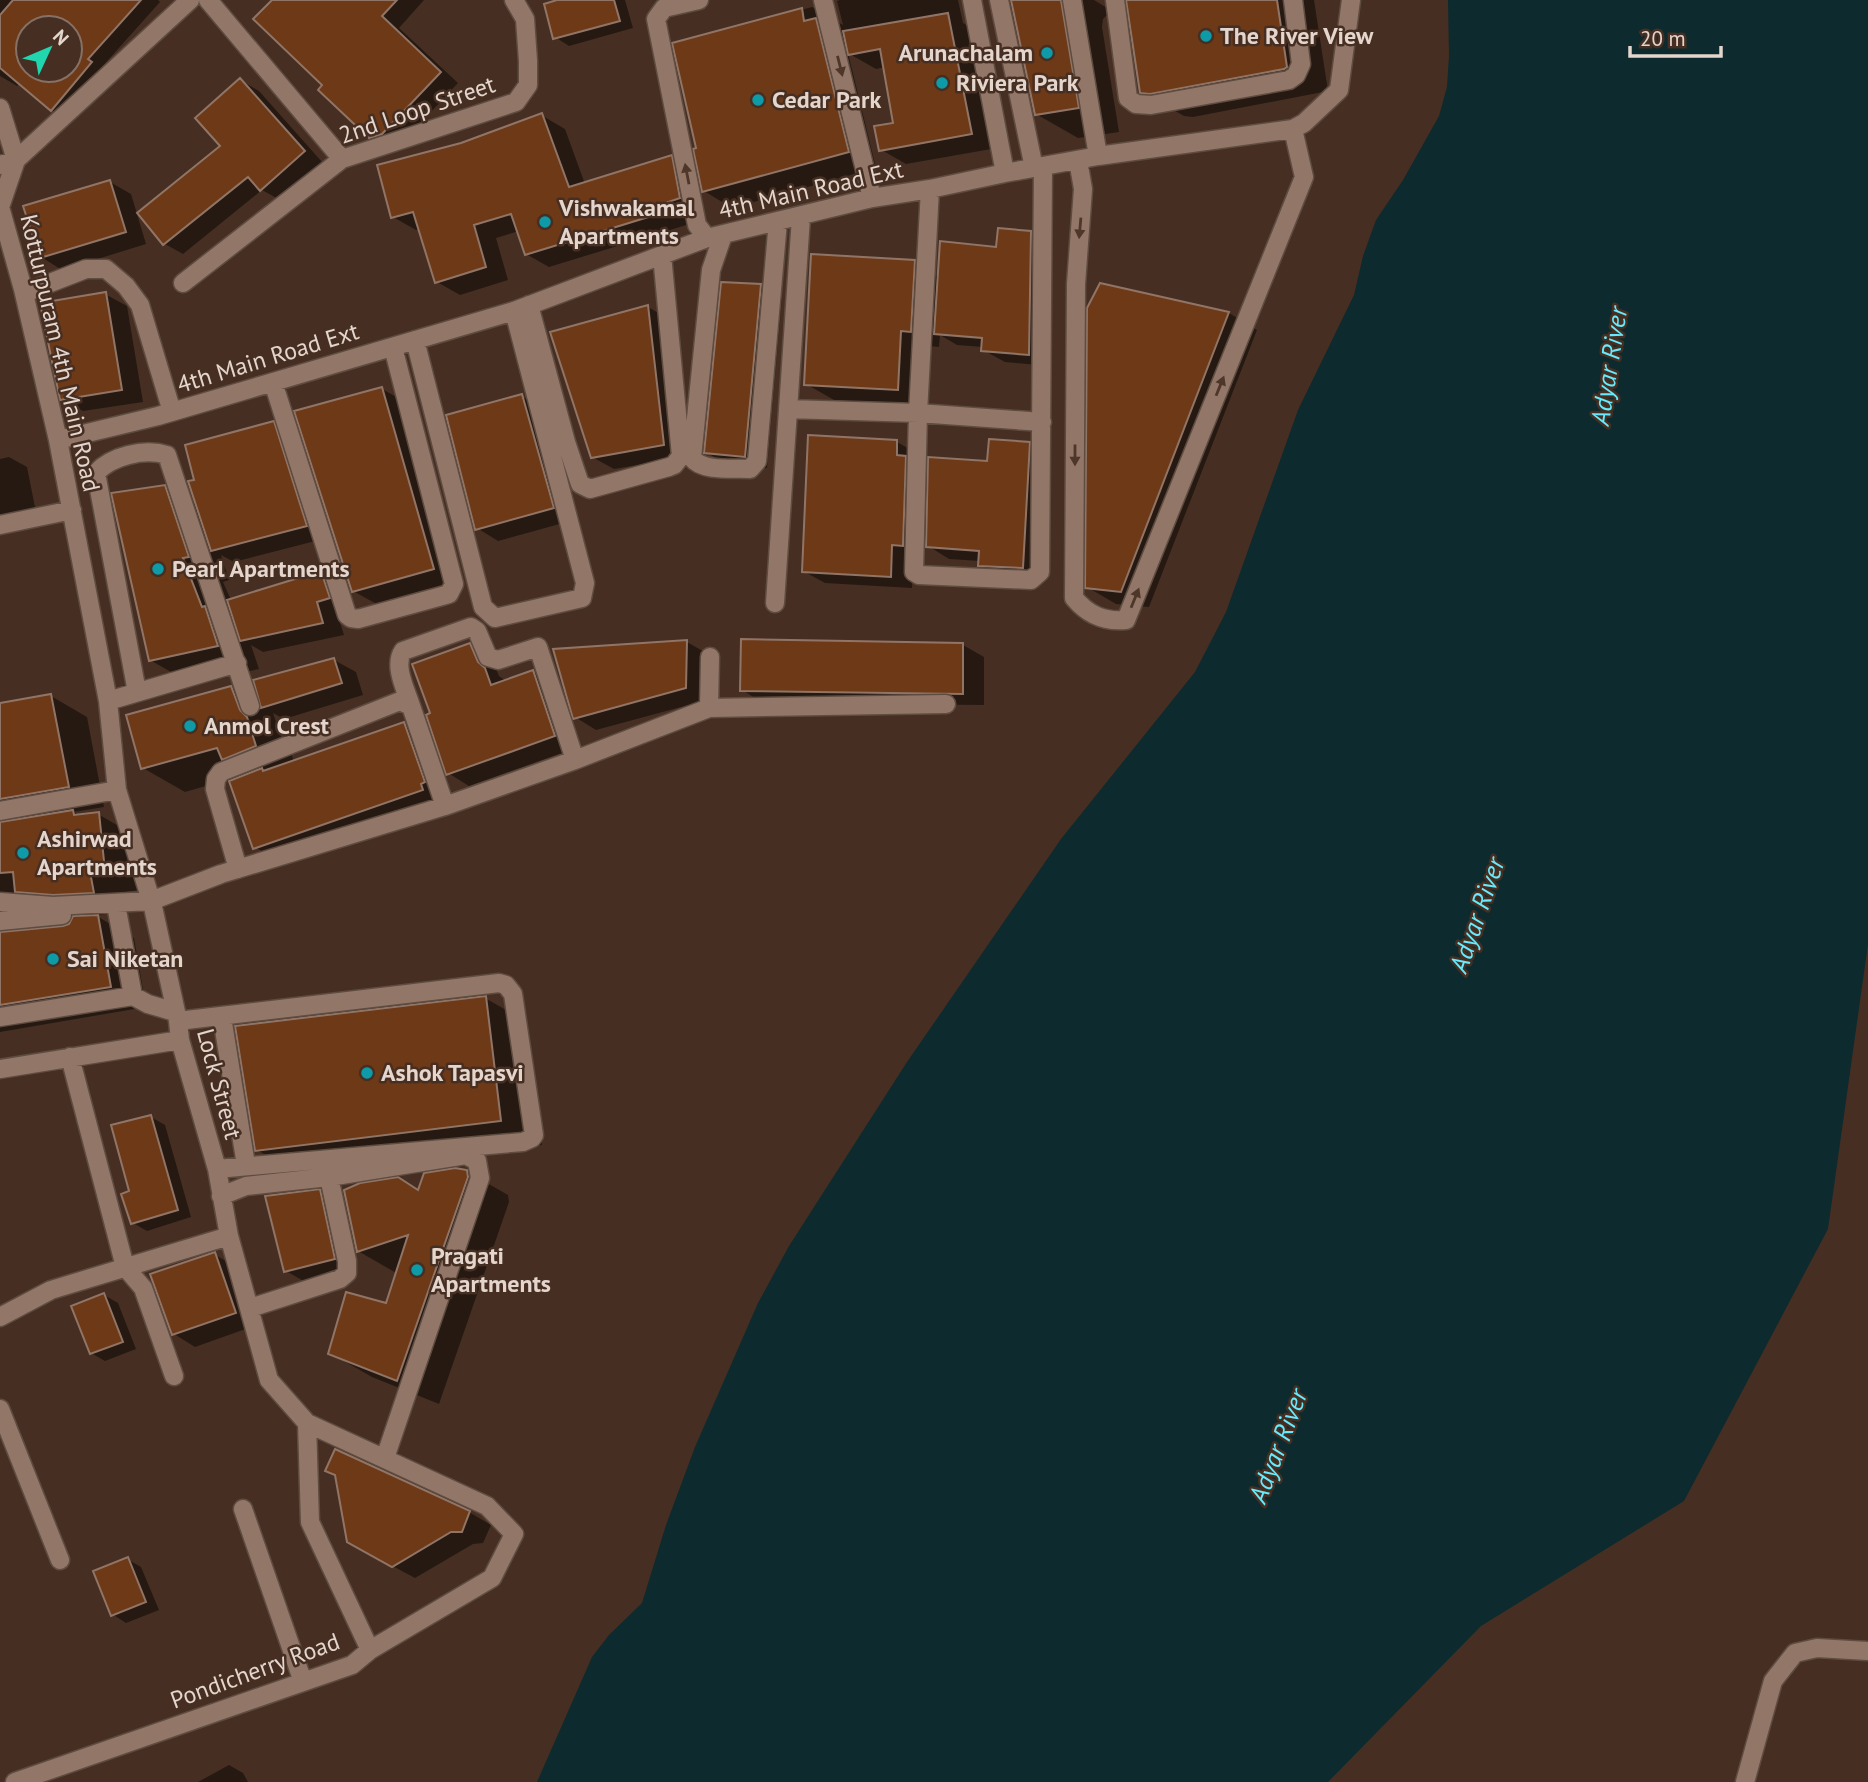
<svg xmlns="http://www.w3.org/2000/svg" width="1868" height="1782" font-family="'PT Sans',sans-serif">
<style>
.water{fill:#0d2a2e}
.shadow{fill:#0007;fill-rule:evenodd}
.building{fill:#6e3917;stroke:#907567;stroke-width:2;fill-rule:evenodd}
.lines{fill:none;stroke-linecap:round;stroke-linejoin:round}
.minor-casing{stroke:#5f4c41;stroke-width:21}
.minor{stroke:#927769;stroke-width:18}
.oneway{fill:#4e3629}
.culture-dot{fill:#0f9aa8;stroke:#462f22;stroke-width:2.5}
.labels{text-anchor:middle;stroke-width:5;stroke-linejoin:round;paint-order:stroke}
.poi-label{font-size:24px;font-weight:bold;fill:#e4d5cd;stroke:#462f22;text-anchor:start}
.street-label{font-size:24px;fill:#e4d5cd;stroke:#462f22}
.water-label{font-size:26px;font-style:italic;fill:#66ebfe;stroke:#462f22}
</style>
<rect width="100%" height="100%" fill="#462f22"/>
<path class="water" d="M1448,0h420v944l-40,285 -144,272 -203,125 -153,156h-791l55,-125 17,-22 33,-32 24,-78 29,-78 63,-144 31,-57 118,-184 154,-223 134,-167 31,-60 72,-202 56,-115 9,-39 13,-36 27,-40 36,-64 8,-29 2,-31z"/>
<path class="shadow" d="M0,0h158l2,2 -59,66 4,3 -40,47 -13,-8 -32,-27 -3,3 -17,-10zM28,28h42v42h-42z
M274,0h150l-25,28 59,55 -57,61 -12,4 -19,-11 -45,-52z
M564,0h61l8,28 -64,18 -14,-9z
M840,0h118l5,23 11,7 23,118 -91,16 -26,-15 15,-24 -10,-58 -9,2 -28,-16 28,115 -144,40 -28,-17 -6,-42 -24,-105 138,-37 31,18 -6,-24z
M1012,0h82l13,8 1,6 -5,5 -1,8 17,105 -41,6 -42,-24z
M1127,0h187l14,91 -135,26 -9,-1 -42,-24z
M240,80l19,11 63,71 -42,38 -18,-10 -79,64 -18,-10 58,-98z
M541,115l24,14 20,55 86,-27 23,14 -1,52 -144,44 -23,-13 -7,-23 -23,7 12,42 -48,15 -23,-13 -17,-53 -4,1 -23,-13 68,-72z
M110,182l21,12 15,50 -84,26 -21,-13z
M1031,232l21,13 -2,121 -45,-4 -22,-12v-3l-26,-2 -17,-10 -1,12 -10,-1 -3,60 -92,-6 -28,-16 108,-122 25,15z
M1101,285l128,28 28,17 -108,277 -33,-3 -29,-17z
M761,286l21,12 -15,170 -8,1 -32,-4 -21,-13z
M105,294l22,12 16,96 -60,9 -21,-12z
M648,307l21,12 15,138 -70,12 -22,-12z
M382,389l29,16 51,180 -80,22 -29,-16z
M521,396l22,12 31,112 -76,21 -21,-13z
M273,423l22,13 32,102 -93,24 -13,-7 8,25 -6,2 8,18 90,-27 21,12 8,25 -13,3 7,22 -81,17 -12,-7 8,24 -67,15 -42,-24 14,-174 34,19 -2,-24z
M897,442l21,12v11l12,7 59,-9 40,-19 21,12 -6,123 -42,-2 -22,-12v-4l-31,-2 -24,-15 -1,13 -11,-1 -1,32 -87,-5 -22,-12z
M9,457l18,10 9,45 -28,6 -8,-4v-55z
M687,642l21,12 -1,46 -111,30 -21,-13z
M470,645l21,12 8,19 7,5 27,-9 22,12 21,64 -107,38 -21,-13z
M963,645l21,12v48l-221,-2 -21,-13z
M334,660l22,12 7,23 -79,24 -11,-6 8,23 7,7 6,19 110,-38 29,16 19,58 -169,66 -28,-17 -25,-68 -45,13 -42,-24 88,-80 32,18z
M51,696l36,21 17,90 -30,5 6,4 18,-2 36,21 6,55 -15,2 4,20 -35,3 -41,-4 -31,-17 -22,1v-190z
M95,915l39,23 12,69 -146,25v-99l64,-5z
M485,998l42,24 15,123 -244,29 -41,-24z
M151,1117l14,8 26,92 -44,14 -14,-8 -2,-30z
M466,1171l42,24 1,7 -70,202 -67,-27 -42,-24 57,-47 11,-32 -40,-23 61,-60z
M320,1191l21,13 15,67 -49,12 -21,-12z
M214,1254l22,13 21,58 -62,22 -21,-13z
M104,1295l14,8 18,46 -31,12 -14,-8z
M469,1512l22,13 -8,18 -10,1 -58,34 -45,-24z
M127,1559l14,8 18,43 -33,13 -14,-9z
M229,1765l14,8 5,9h-50z"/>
<path class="building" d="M13,0h128l-53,59 4,3 -41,49 -51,-43v-53zM28,28h42v42h-42z
M272,0h125l-15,16 59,56 -59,62 -13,4 -51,-48 4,-5 -69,-66z
M557,0h57l6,21 -67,18 -9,-35z
M1011,0h50l18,108 -44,7z
M1126,0h151l10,67 -3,2 -134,25 -10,-1z
M802,8l2,13 12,-3 33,134 -147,40 -9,-43 3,-1 -24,-105z
M948,13l24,121 -93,17 -5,-25 19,-3 -13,-74 -32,6 -5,-24z
M240,78l65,73 -45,40 -12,-14 -85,68 -26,-32 83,-67 -25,-28z
M542,113l27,74 103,-32 8,43 -12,4 3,8 -146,45 -14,-41 -37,11 12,42 -51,16 -22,-71 -22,6 -14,-53 84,-22z
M110,180l16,52 -86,26 -17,-52z
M998,228l33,3 -2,124 -48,-4 1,-13 -48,-4 6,-93 56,6z
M811,254l104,6 -4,72 -10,-1 -3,59 -94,-5z
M721,282l40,2 -16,173 -41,-4z
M1100,283l129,29 -108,280 -36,-4 2,-280z
M106,292l16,98 -62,10 -20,-97z
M648,305l16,140 -73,13 -41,-126z
M382,387l52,182 -82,23 -58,-181z
M522,394l32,114 -79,22 -29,-115z
M274,421l33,105 -96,25 -23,-70 6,-1 -9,-35z
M808,435l89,5v15l9,1 -3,90 -11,-1 -1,32 -89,-5z
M989,439l41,3 -7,126 -45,-2 1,-15 -53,-4 2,-90 59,4z
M165,485l24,72 -6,1 19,49 3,-1 13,40 -69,15 -38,-168z
M321,571l9,27 -13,4 6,21 -83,18 -13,-41z
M741,639l222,4v51l-223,-3z
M687,640l-1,48 -113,31 -20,-70z
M470,643l8,19 7,6 6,17 42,-15 22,66 -109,39 -20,-60 4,-2 -18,-49z
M334,658l8,25 -81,25 -8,-28z
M231,686l9,24 7,7 9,29 -34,14 -5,-12 -76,21 -15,-54z
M51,694l18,93 -69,12v-96z
M404,722l21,60 -4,2 2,6 -170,59 -24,-68 33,-13 1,3z
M73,810l1,5 25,-3 6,59 -15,1 4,21 -41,2 -38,-3 -2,-20 -13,1v-51z
M98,915l13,72 -111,18v-73l63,-6 6,-2 4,-8z
M486,996l15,125 -246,30 -20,-125z
M151,1115l27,95 -47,14 -10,-30 8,-3 -18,-66z
M455,1168l12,2 1,7 -71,204 -69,-27 18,-62 40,11 22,-68 -51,17 -13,-62 16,-7 38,-6 20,13 6,-17z
M320,1189l15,70 -51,13 -19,-76z
M215,1252l21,61 -64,22 -22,-61z
M104,1293l19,49 -33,12 -19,-48z
M335,1449l135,62 -8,21h-11l-59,35 -45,-25 -12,-67 -10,-4z
M128,1557l18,45 -35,14 -18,-45z"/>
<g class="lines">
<defs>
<path id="minor" d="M208,0l134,159
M699,0l-35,8 -8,11 41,206 10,13
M823,0l49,198
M972,0l33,173
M999,0l35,168
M1072,0l26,156
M1115,0l13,98 8,6 15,1 138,-25 7,-5 5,-11 -8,-64
M0,108l16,52 -16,47
M1078,160l5,29 -7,95 -2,314c14,17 30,24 52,22l178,-443 -11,-48
M0,165l16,-5 174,-160
M930,189l-12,224 124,9
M0,207l23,82 35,151 50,261 9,89 36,117 25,114 2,19 37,129 12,67 40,144 38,43 180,83 27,28 -22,44 -122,72 -18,15 -337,117
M723,235l-12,35 -19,188c10,14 42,10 58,11l7,-8 21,-240
M183,283l159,-124 174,-57 12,-17v-24l-3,-42 -11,-19
M23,289l9,1 54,-21h20l20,17 14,19 32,107
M529,305l37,137 14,42 10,5 79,-22 5,-2 7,-9 -19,-201
M415,340l68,267 12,11 87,-20 3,-15 -71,-272
M273,382l74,233 4,3 7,1 84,-23 7,-2 5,-10 -61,-237
M788,409l130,4 -4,159 5,3 112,5 9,-8 3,-406
M58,440l100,-24 356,-105 193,-73 165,-40 58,-9 75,-16 93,-17 195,-27 11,-6 35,-33 12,-90
M0,525l72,-15
M775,603l26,-386
M137,692l-41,-219c15,-17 48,-25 71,-18l83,251
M108,701l129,-38
M411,706c-5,-16 -18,-40 -8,-55l68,-24 6,4 11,26 10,3 40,-13 37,113
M709,708l1,-51
M0,811l117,-21
M238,869l-23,-80 1,-10 5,-7 179,-71 11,5 34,100
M0,902l53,4 98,-5 70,-27 224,-68 130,-46 134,-52 237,-4
M0,921l62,-6
M133,996l15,8 27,8
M0,1017l133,-21 -16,-86
M222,1017l24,148
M178,1021l321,-38 7,2 7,9 21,141 -2,3 -9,4 -306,27
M70,1057l55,210 18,21 31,88
M0,1069l180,-29
M221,1196l25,-10 83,-9 137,-22 11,6 3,17 -95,280
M250,1308l90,-29 7,-6v-12l-18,-84
M0,1317l51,-27 178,-54
M0,1409l60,151
M307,1423l3,99 60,128
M243,1509l60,173
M1745,1782l28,-101 22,-28 22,-5 51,3"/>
</defs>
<use href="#minor" class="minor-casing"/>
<use href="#minor" class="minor"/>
</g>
<defs><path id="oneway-solid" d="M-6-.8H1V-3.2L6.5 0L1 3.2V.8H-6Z" transform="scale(1.75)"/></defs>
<g class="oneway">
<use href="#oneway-solid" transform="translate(840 66) rotate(76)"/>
<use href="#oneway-solid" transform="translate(687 174) rotate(-101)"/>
<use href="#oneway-solid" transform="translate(1080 228) rotate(95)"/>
<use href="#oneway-solid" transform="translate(1220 386) rotate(-68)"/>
<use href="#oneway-solid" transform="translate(1075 455) rotate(90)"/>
<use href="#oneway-solid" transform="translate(1135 598) rotate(-68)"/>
</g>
<g class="culture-dot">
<circle cx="1206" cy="36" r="7"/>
<circle cx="1047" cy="53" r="7"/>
<circle cx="942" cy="83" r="7"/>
<circle cx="758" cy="100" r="7"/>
<circle cx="545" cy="222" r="7"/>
<circle cx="158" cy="569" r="7"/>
<circle cx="190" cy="726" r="7"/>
<circle cx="23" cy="853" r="7"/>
<circle cx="53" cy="959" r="7"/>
<circle cx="367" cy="1073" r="7"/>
<circle cx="417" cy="1270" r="7"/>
</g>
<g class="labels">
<g class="poi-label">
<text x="1220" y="44">The River View</text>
<text x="1033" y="61" text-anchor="end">Arunachalam</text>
<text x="956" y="91">Riviera Park</text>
<text x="772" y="108">Cedar Park</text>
<text x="559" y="216">Vishwakamal<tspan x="559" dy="28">Apartments</tspan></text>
<text x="172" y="577">Pearl Apartments</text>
<text x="204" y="734">Anmol Crest</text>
<text x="37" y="847">Ashirwad<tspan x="37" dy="28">Apartments</tspan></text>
<text x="67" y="967">Sai Niketan</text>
<text x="381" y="1081">Ashok Tapasvi</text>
<text x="431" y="1264">Pragati<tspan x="431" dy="28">Apartments</tspan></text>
</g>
<g class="street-label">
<text transform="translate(417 110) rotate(-19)" y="8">2nd Loop Street</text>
<text transform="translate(811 190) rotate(-13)" y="8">4th Main Road Ext</text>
<text transform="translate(60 353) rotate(77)" y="8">Kotturpuram 4th Main Road</text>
<text transform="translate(268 358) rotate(-17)" y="8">4th Main Road Ext</text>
<text transform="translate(219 1084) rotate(75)" y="8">Lock Street</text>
<text transform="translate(255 1671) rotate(-20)" y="8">Pondicherry Road</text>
</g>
<g class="water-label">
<text transform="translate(1609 366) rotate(-81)" y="9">Adyar River</text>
<text transform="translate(1477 915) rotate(-71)" y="9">Adyar River</text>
<text transform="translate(1278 1446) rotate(-69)" y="9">Adyar River</text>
</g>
</g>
<g transform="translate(49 49) rotate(46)"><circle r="33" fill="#462f22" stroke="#857166" stroke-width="2"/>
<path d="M0-5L12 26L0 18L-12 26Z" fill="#21d5af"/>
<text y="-10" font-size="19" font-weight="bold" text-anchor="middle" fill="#e4d5cd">N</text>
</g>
<path d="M1630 46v10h91v-10" fill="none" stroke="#e4d5cd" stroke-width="3.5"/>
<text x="1640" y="46" font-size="21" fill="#e4d5cd" stroke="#462f22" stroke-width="5" paint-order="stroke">20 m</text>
</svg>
